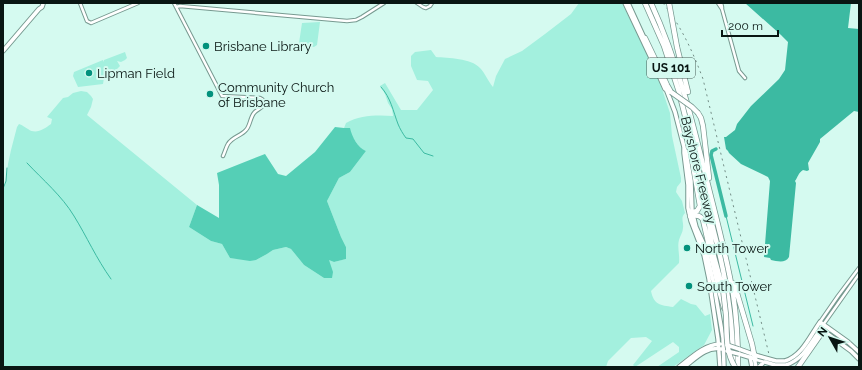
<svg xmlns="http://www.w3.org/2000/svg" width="862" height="370" font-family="Raleway,sans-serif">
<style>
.green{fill:#a3f0de}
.forest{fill:#55cfb6}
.water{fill:#3cbaa2}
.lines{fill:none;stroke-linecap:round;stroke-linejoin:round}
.stream{stroke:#3cbaa2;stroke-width:1}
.river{stroke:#3cbaa2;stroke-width:3.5}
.minor-casing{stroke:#779990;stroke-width:4.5}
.major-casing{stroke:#779990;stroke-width:5.5}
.highway-casing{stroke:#779990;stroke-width:6}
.minor{stroke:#fff;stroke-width:2.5}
.major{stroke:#fff;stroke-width:3.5}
.highway{stroke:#fff;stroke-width:4.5}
.rail{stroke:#738d86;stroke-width:1;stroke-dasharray:2 4;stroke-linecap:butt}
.major-bridge-casing{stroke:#779990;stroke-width:5.5;stroke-linecap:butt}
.highway-bridge-casing{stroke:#779990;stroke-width:6;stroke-linecap:butt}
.major-bridge{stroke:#fff;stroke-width:3.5}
.highway-bridge{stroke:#fff;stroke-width:4.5}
.poi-dot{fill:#02917c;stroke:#d5faf0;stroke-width:1.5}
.labels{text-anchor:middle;stroke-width:4;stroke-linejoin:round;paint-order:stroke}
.shield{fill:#d5faf0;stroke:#465a55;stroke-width:1}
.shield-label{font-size:12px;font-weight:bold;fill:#091613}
.poi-label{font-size:13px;fill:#091613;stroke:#d5faf0;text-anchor:start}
.street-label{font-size:13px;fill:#091613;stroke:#d5faf0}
</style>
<rect width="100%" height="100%" fill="#d5faf0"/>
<path class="green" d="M579,3h43l36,74 12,36 2,23 9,42v4l-4,5 -1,5 6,9 3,12c-5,5 -1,9 -2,15 0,4 -3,8 -4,12 -2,7 1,15 0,23l-28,28c3,14 9,14 22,16l8,-8 10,5 5,1 9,11 5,-2 2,16 -8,15 -31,22h-16l22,-15v-5l-6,-5 -38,25 -2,-2 19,-24 -6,-4 -15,1 -23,23 -2,6h-603v-176l3,-9 2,-18 3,-14 6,-23 2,-3c4,1 5,3 9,5 8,6 16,0 23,-5l1,-5 -5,-2 16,-19 5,-1 5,-4 8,-2 6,1 4,4 2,3 -2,8 -4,8 110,90 -8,22 22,14 11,3 8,14 26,2 11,-6 6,-4 13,-3 5,2 13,16 20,13 4,-19 6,3 12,-3v-12l-5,-10 -14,-36 12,-23 11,-6 16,-21 -5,-2 -10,-14 -7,-7 2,-5c14,-8 31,-8 47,-7l-1,-7 -4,-6 -3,-9 -5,-8 5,-3 16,27h16l16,-20 -5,-9 -11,-1 -6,-14v-10l4,-4 16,-2 5,7c12,1 35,1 44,11 5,5 8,13 13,19l3,-11 9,-17 17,-8 23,-17 26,-20z
M320,22l-3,23 -3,2 -13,-2 -2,-2 3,-20z
M125,52l2,6 -2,2 -4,2 -4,-1 3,5 -13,13 -3,-1 -1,6 -25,3 -5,-11 1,-4 29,-12 1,2v-2z"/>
<path class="forest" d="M335,127l9,1h6c2,9 8,20 16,23l-16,21 -11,6 -12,23 14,36 5,10v12l-12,3 -5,-2 4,12 -1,6h-8l-20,-13 -13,-16 -5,-2 -13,3 -6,4 -11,6 -6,1 -20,-3 -8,-14 -11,-3 -22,-14 8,-22 22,13v-33l-2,-12 48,-19 13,20 8,2 29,-24z"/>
<path class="water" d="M745,3h106l-3,25 11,1v83l-5,-1 -34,28v3l-12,21 1,7 -2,1 -4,-1c-5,3 -5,7 -8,11l1,2 -7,74c-4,7 -12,4 -18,3l-1,-2 -6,-1 6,-76 -2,-4 -27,-13 -12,-11 -1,-2 -2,-2 -2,-12h2l9,-7 2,-6 14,-18 28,-27 6,-9 3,-28 -7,-7z"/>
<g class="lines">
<path class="stream" d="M381,87c10,11 12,24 17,37 2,5 5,10 8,14l7,1 11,14 9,3
M27,163c16,17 35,33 47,53 13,21 22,42 37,63
M3,189l3,-8 1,-13
M726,216l27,110"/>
<path class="river" d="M716,149l-4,2 -1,4 15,61"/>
<defs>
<path id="minor" d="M80,3l7,18 4,2 47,-20
M174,3l48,93 38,2c2,1 6,3 4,7 -2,3 -8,5 -10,8 -4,5 -4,13 -8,17 -5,6 -14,7 -18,14 -2,3 -3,8 -5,12
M417,3l6,4 3,1 4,-2 2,-3
M718,3l4,6
M721,3l1,4v2l17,62 6,7
M176,7l4,-1 167,15 9,-1 6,-3 22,-14
M820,322l18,-26 21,-28
M823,325l36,-51"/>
<path id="major" d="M625,3l28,59 12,27
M628,3l17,37
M3,51l36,-42 3,-2 1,-3
M665,86l10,26 9,35v6l4,32v23l3,13 13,34 5,24 9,60 2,28
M684,148l2,4 5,29 1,30 4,16 10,22 8,36 9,53 1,29
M821,329l30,22 8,8
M739,349l19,7
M739,354l26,8
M750,357l2,10
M754,357l2,10
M785,361c17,-5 25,-25 35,-39l28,20 11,10
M786,365c18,-6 25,-23 36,-38
M679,367c13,-10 25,-22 41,-23
M684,367c11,-8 22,-21 37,-18
M759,367l4,-4 2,-1"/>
<path id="highway" d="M645,3l19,43 15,46 41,164c8,35 13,71 13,107
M651,3c27,59 42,120 57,182 9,36 19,73 25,109 4,25 5,49 5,73
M645,38l11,23 11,24 4,7
M677,47l11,45
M698,113l3,5 2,8 6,52
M689,142l11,64 -3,5 -7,2
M690,216c5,-1 11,-1 13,4l16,70 5,18
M709,223l4,30 10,36
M734,283l18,61 2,10
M798,367l23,-33 2,-9"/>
</defs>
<use href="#minor" class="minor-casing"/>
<use href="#major" class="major-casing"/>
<use href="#highway" class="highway-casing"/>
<use href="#minor" class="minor"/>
<use href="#major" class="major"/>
<use href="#highway" class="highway"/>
<path class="rail" d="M663,3c18,23 30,49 40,76l69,288"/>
<defs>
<path id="major-bridge" d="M727,345l12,4
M727,351l12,3
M758,356l18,5h9
M765,362l10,3h11"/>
<path id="highway-bridge" d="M669,3l8,44
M671,92l21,15 6,6
M723,289c1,9 2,17 3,26 1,18 -1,36 9,52"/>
</defs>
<use href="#major-bridge" class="major-bridge-casing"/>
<use href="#highway-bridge" class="highway-bridge-casing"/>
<use href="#major-bridge" class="major-bridge"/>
<use href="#highway-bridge" class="highway-bridge"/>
</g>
<g class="poi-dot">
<circle cx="206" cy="46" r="4"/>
<circle cx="89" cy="73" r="4"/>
<circle cx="210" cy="94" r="4"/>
<circle cx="687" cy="248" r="4"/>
<circle cx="689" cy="286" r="4"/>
</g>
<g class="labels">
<rect class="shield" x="647" y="58" width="48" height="20" rx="3"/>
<g class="shield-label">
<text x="671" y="72">US 101</text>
</g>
<g class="poi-label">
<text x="214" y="51">Brisbane Library</text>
<text x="97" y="78">Lipman Field</text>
<text x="218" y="92">Community Church<tspan x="218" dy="15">of Brisbane</tspan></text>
<text x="695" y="253">North Tower</text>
<text x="697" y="291">South Tower</text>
</g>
<g class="street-label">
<text transform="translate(699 170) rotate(76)" y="5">Bayshore Freeway</text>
</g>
</g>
<rect width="862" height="370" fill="none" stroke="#091613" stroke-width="8"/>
<g transform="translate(830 338) rotate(309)" stroke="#d5faf0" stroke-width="3" paint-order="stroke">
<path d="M0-3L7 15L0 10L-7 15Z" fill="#091613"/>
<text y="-6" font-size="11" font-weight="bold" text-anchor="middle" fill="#091613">N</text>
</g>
<path d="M722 30v6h56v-6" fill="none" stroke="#091613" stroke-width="2"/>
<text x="728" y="30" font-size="12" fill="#091613" stroke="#d5faf0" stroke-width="3" paint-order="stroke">200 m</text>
</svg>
